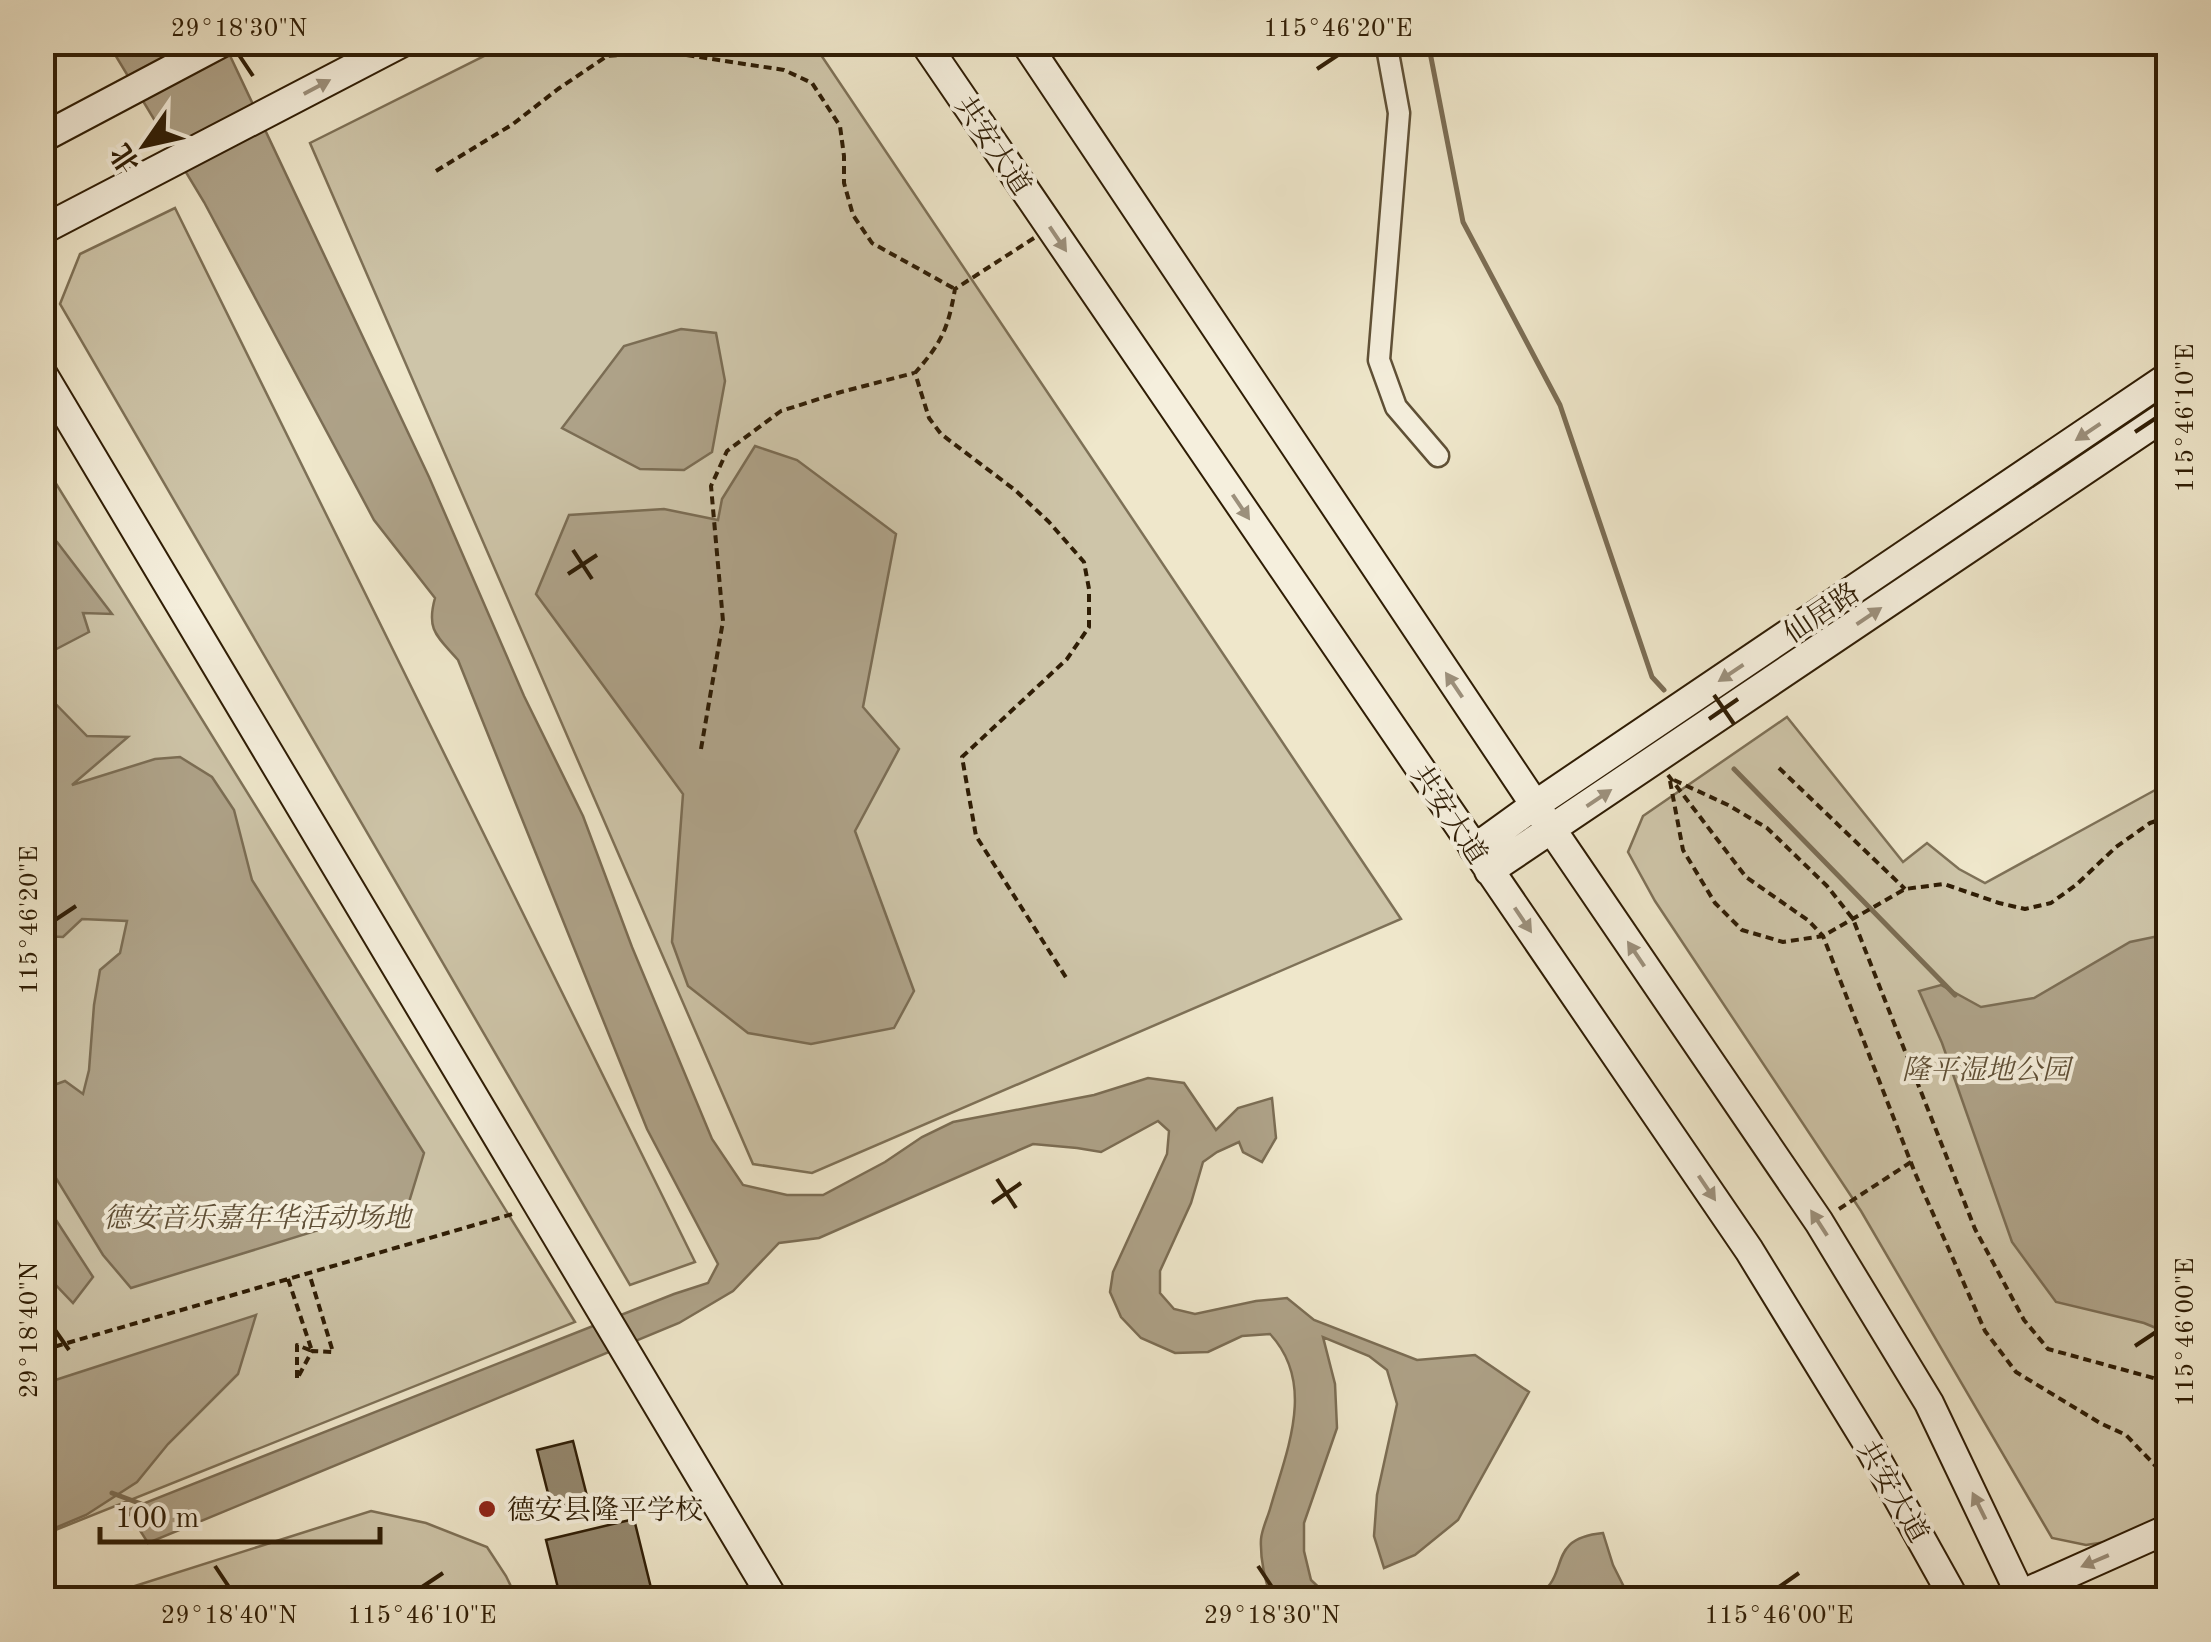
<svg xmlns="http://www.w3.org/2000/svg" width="2211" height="1642" font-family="'Old Standard TT','Noto Serif SC',serif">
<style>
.green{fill:#cec5a9;stroke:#7e7157;stroke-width:2.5}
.water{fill:#aea288;stroke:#7b6d54;stroke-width:2.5}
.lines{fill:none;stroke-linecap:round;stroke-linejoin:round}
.stream{stroke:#7b6d54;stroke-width:5}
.building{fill:#93866c;stroke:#2f1d05;stroke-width:2.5}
.street-casing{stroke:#5f5036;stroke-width:25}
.secondary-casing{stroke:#2f1d05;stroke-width:32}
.path{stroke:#2f1d05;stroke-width:4;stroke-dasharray:8 5;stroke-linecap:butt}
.street{stroke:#f5efdd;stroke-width:20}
.secondary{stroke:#f5efdd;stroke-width:28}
.oneway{fill:#9c907c}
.ticks{fill:none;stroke:#2f1d05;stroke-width:4}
.poi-dot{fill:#8f2418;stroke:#f5efdd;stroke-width:4}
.labels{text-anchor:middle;stroke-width:8;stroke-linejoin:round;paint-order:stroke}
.street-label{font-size:28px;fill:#2f1d05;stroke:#f5efdd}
.park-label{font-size:28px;font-style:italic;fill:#5f4f36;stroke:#f5efdd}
.poi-label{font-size:28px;fill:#2f1d05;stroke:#f5efdd;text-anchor:start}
.neatline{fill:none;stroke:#2f1d05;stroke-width:4}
.ticks-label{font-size:25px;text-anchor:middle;fill:#2f1d05}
</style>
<rect width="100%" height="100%" fill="#efe7cb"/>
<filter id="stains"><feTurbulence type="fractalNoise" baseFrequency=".002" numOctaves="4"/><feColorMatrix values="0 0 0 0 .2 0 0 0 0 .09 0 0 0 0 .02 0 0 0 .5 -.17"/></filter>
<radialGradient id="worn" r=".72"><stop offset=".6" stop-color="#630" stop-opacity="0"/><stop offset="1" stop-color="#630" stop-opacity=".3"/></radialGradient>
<path class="green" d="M510,43h303l588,876 -589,254 -59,-9 -443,-1021z
M175,208l520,1054 -65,23 -570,-981 20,-50z
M42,461l533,861 -532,213h-1z
M1787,717l116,145 24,-19 32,26 26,14 183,-100v735l-49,22 -33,5 -34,-7 -191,-327 -206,-310 -27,-49 15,-36z
M371,1511l55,12 61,24 19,29 11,23h-423z"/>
<path class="water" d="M108,43h116l205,434 95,219 59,120 49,131 80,192 31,46 44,10h36l62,-33 37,-25 31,-15 141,-27 54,-17 36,5 32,47 22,-22 34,-10 4,40 -14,24 -19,-10 -4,-10 -22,10 -14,10 -12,41 -31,68v22l14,16 21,5 61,-13 31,-3 27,22 103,40 58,-5 54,37 -71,128 -43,35 -31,13 -10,-32 3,-41 20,-91 -10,-34 -18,-14 -46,-19 12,47 2,44 -33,95v28l7,29 20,19h-59c-7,-17 -12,-41 -11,-60 1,-10 6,-20 9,-30 16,-57 47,-125 0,-175l-28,2 -34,16 -33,1 -34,-15 -20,-21 -11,-25 3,-20 54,-118 2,-23 -11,-10 -57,31 -24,-4 -44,-4 -214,94 -40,5 -46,48 -54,32 -531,220 -21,-33 547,-216 34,-11 10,-19 -71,-135 -189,-469c-21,-24 -32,-30 -23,-62l-61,-78 -170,-318z
M681,329l35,4 9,48 -13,71 -28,18 -44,-1 -78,-41 62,-82z
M755,446l42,14 99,74 -33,173 36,42 -44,82 59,160 -20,37 -83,16 -63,-11 -60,-47 -16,-44 11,-148 -147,-200 33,-79 95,-6 54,11 4,-21z
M57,542l55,72 -29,-1 6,19 -46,24v-109z
M43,691l44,45 41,1 -56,48 83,-26 25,-2 32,20 22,33 18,70 172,273 -15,49 -278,86 -28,-33 -60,-98v-68l22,-8 18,13 6,-24 5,-65 6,-35 20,-17 7,-32 -45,-2 -19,18 -20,-1z
M2168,934v399l-24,-10 -88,-21 -44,-60 -70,-199 -23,-52 22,-6 40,22 53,-9 96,-56z
M43,1200l50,77 -20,26 -24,-25 -6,2z
M256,1315l-18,59 -70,70 -31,38 -51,33 -43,18v-149z
M1603,1533l10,32 17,34h-101c47,-18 11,-60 74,-66z"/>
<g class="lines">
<path class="stream" d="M1428,42l35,180 97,183 92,272 12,13
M1734,769l221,226
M112,1493l32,12"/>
</g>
<path class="building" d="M573,1441l15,59 -36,9 -15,-59z
M634,1519l20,81h-93l-15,-60z"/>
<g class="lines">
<defs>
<path id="street" d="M1386,42l13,71 -20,247 17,47 42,49"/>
<path id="secondary" d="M924,42l825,1208 119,194 87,156
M1025,42l510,763 284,417 110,181 94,197
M42,138l181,-96
M42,230l361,-188
M42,373l732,1227
M1474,849l61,-44 633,-428
M1489,871l679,-457
M2009,1600l159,-71"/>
</defs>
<use href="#street" class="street-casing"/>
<use href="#secondary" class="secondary-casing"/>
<path class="path" d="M436,171l77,-47 45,-35 49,-33 35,-3 44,2 98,15 28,13 28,43 4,30v27l9,32 19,28 83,46
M1034,238l-79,51c-7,40 -13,53 -40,84l14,45 12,16 74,56 34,32 35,40 5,27v38l-22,32 -105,98 14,79 91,143
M701,749l22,-128 -12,-135 16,-35 54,-40 60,-19 73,-19
M1779,768l126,121
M1668,775l78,102 63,44 14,15 92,237 70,158 31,41 84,51 26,12 42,44
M1674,780l54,25 39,23 60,58 26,33 122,310 49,91 24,29 120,33
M1670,781l13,69 32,53 27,27 41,12 40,-6 82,-47 39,-5 55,19 26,6 26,-6 25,-18 40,-38 34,-24 18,-6
M1839,1209l72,-47
M288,1279l24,72 -15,-6v34l15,-28 21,1 -24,-79
M42,1343l15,3 459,-133"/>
<use href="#street" class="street"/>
<use href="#secondary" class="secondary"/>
</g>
<defs><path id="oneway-solid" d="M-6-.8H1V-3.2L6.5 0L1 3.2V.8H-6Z" transform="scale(2.5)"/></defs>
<g class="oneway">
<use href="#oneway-solid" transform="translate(317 87) rotate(-28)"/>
<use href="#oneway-solid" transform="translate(1058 239) rotate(56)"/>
<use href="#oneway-solid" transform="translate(2088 432) rotate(146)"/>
<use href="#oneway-solid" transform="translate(1241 507) rotate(56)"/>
<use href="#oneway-solid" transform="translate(1869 616) rotate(-34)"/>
<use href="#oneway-solid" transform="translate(1731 673) rotate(146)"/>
<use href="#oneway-solid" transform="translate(1454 685) rotate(-124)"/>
<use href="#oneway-solid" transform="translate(1599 798) rotate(-34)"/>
<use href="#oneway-solid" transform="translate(1523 920) rotate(56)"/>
<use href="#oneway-solid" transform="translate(1636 954) rotate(-124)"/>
<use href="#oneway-solid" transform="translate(1707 1188) rotate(56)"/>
<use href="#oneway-solid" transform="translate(1819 1223) rotate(-123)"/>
<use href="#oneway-solid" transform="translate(1979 1506) rotate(-116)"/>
<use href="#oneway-solid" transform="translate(2095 1561) rotate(157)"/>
</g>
<path class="ticks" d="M239,55l14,21M1317,69l21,-14M2135,432l21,-14M573,550l19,29M568,574l29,-19M1714,695l20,29M1709,719l29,-20M55,920l21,-14M997,1179l19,29M992,1203l29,-20M55,1330l14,20M2135,1346l21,-14M215,1566l14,21M1258,1566l14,21M422,1587l21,-14M1779,1587l20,-14"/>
<circle class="poi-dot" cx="487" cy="1509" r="10"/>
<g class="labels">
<g class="street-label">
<text transform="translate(994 145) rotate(56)" y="10">共安大道</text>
<text transform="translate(1821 612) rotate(-34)" y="10">仙居路</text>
<text transform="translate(1450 814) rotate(56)" y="10">共安大道</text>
<text transform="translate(1894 1491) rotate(60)" y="10">共安大道</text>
</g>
<g class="park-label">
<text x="1986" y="1079">隆平湿地公园</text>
<text x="257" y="1227">德安音乐嘉年华活动场地</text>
</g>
<g class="poi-label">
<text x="507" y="1519">德安县隆平学校</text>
</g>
</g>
<rect width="2211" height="1642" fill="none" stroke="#efe7cb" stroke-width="110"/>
<g transform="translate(145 145) rotate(236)" stroke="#f5efdd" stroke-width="8" paint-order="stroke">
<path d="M0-8L18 38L0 25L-18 38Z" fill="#2f1d05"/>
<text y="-15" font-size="28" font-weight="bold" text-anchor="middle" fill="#2f1d05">北</text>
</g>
<path d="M100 1527v15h280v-15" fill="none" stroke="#2f1d05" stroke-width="5"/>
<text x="115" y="1527" font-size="30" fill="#2f1d05" stroke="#f5efdd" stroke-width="8" paint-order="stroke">100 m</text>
<rect x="55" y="55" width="2101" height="1532" class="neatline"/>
<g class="ticks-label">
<text x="239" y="36">29°18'30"N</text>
<text x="1338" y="36">115°46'20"E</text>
<text transform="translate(2184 418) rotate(-90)" y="9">115°46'10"E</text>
<text transform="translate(28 920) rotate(-90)" y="9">115°46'20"E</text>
<text transform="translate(28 1330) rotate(-90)" y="9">29°18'40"N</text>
<text transform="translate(2184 1332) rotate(-90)" y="9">115°46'00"E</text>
<text x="229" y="1623">29°18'40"N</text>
<text x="422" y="1623">115°46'10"E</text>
<text x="1272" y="1623">29°18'30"N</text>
<text x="1779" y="1623">115°46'00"E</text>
</g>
<rect width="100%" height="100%" filter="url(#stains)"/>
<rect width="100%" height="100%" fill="url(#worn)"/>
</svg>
